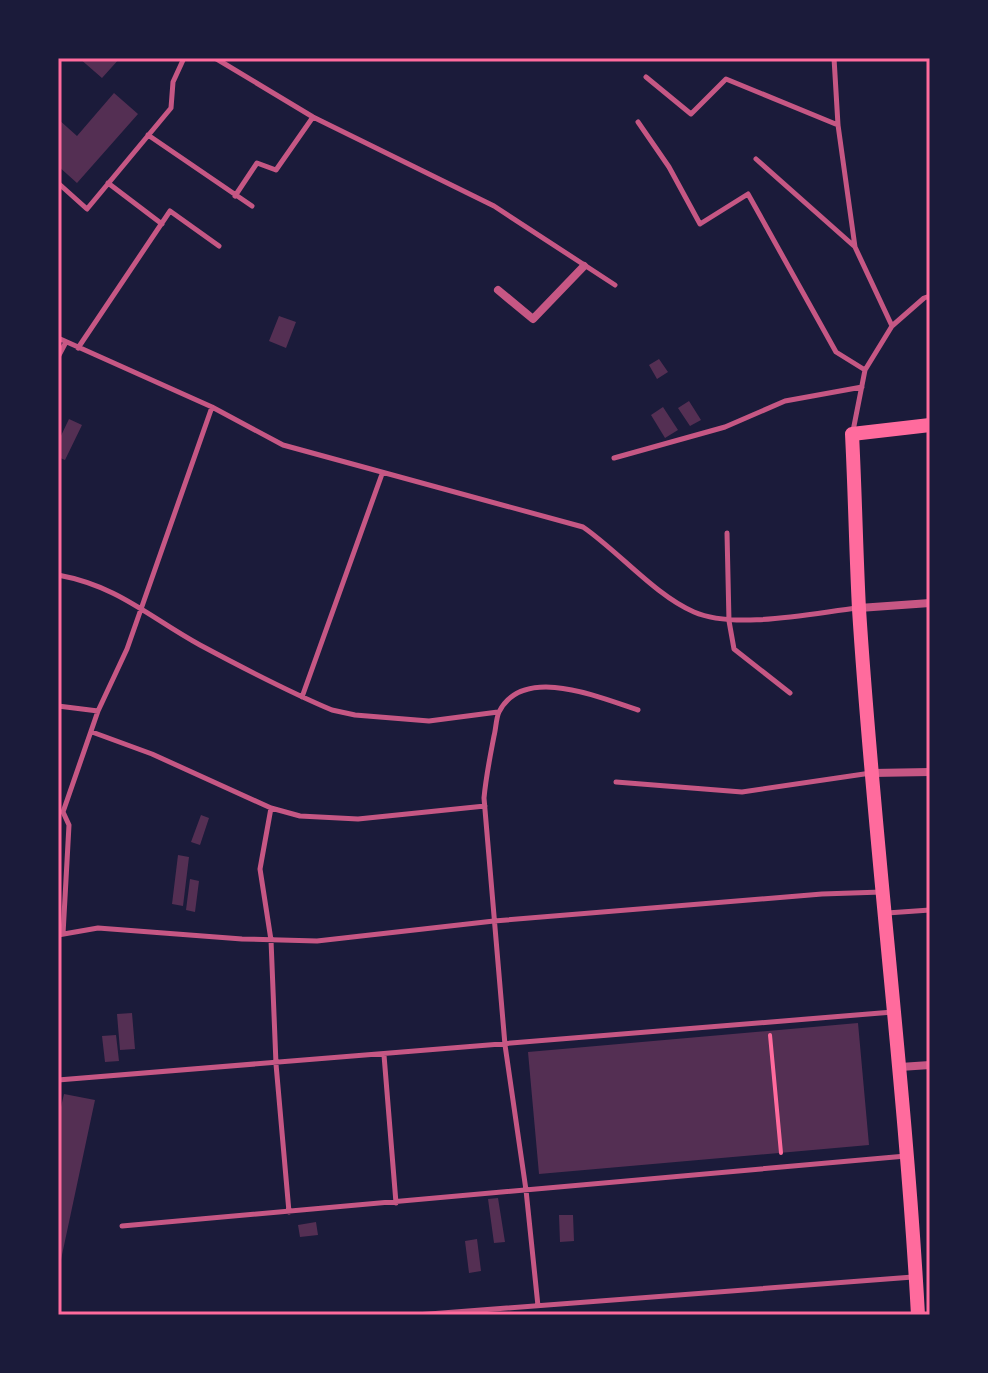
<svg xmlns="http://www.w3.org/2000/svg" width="988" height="1373" font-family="Rubik,sans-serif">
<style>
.building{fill:#542f53}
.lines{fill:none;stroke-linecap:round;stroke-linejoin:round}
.path{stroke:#ff6b9d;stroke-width:4}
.service{stroke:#c65784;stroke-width:5}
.minor{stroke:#c65784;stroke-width:8}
.secondary{stroke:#ff6b9d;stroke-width:14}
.neatline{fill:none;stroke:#ff6b9d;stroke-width:3}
</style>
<rect width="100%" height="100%" fill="#1b1b3a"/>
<path class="building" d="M79,58h41l-18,20z
M114,93l24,21 -61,69 -19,-17v-47l19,17z
M279,316l17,6 -10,26 -17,-7z
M659,359l9,13 -11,7 -8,-14z
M689,401l12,19 -11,6 -12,-18z
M663,407l15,23 -13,8 -14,-23z
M69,419l13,6 -17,35 -7,-3v-15z
M201,815l8,3 -9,27 -9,-3z
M178,855l11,2 -6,49 -11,-2z
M190,879l9,2 -4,31 -9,-2z
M132,1013l3,36 -15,1 -3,-36z
M858,1023l11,122 -330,29 -11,-122z
M116,1035l3,26 -14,1 -3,-26z
M64,1094l31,6 -36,169 -1,-149z
M498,1198l7,44 -11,1 -6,-44z
M559,1215h14l1,26 -14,1z
M316,1222l2,13 -18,2 -2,-12z
M477,1239l4,32 -12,2 -4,-32z"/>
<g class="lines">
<path class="path" d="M770,1035l11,118"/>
<path class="service" d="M215,58l98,59 181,89 121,79
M834,58l4,67 17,122 37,79
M646,77l45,37 35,-35 112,46
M638,122l31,45 31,57 48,-30 88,158 29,18
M148,135l104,71
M756,159l98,87
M58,183l29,26 84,-101 2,-26 11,-24
M108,183l54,41
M235,196l22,-33 19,7 37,-53
M58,338l154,69 71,38 300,82c35,24 73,69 111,85 41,18 119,1 164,-4
M78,348l92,-137 49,35
M58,357l8,-15
M853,431l12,-61 27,-44 32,-28 6,-2
M614,458l111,-31 60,-26 77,-14
M727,533l2,88 5,28 56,44
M58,575c60,11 91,42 142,70 43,23 87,46 132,65l23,5 74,6 69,-9
M302,697l80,-223
M58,706l40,5
M92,732l60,22 119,54 29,8 58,3 127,-13
M616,782l126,10 129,-19
M271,808l-11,61 11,71 5,124 13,148
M887,913l43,-3
M63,934l6,-109 -6,-13 35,-101 29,-62 85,-242
M58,935l40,-7 144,11 75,2 177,-20 328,-27 60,-2
M384,1055l12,148
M58,1080l835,-68
M122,1226l784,-70
M538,1306l-12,-116 -21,-145 -21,-247c2,-22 6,-41 10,-62 2,-7 2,-18 5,-24 24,-48 102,-14 139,-2
M416,1315l497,-38"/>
<path class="minor" d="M498,290l35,29 51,-53
M859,608l71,-5
M872,773l58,-1
M900,1067l30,-2"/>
<path class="secondary" d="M918,1315c-13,-236 -44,-470 -59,-706 -3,-58 -4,-117 -7,-175l78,-9"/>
</g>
<rect width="988" height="1373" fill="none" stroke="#1b1b3a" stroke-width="120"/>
<rect x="60" y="60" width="868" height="1253" class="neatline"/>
</svg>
